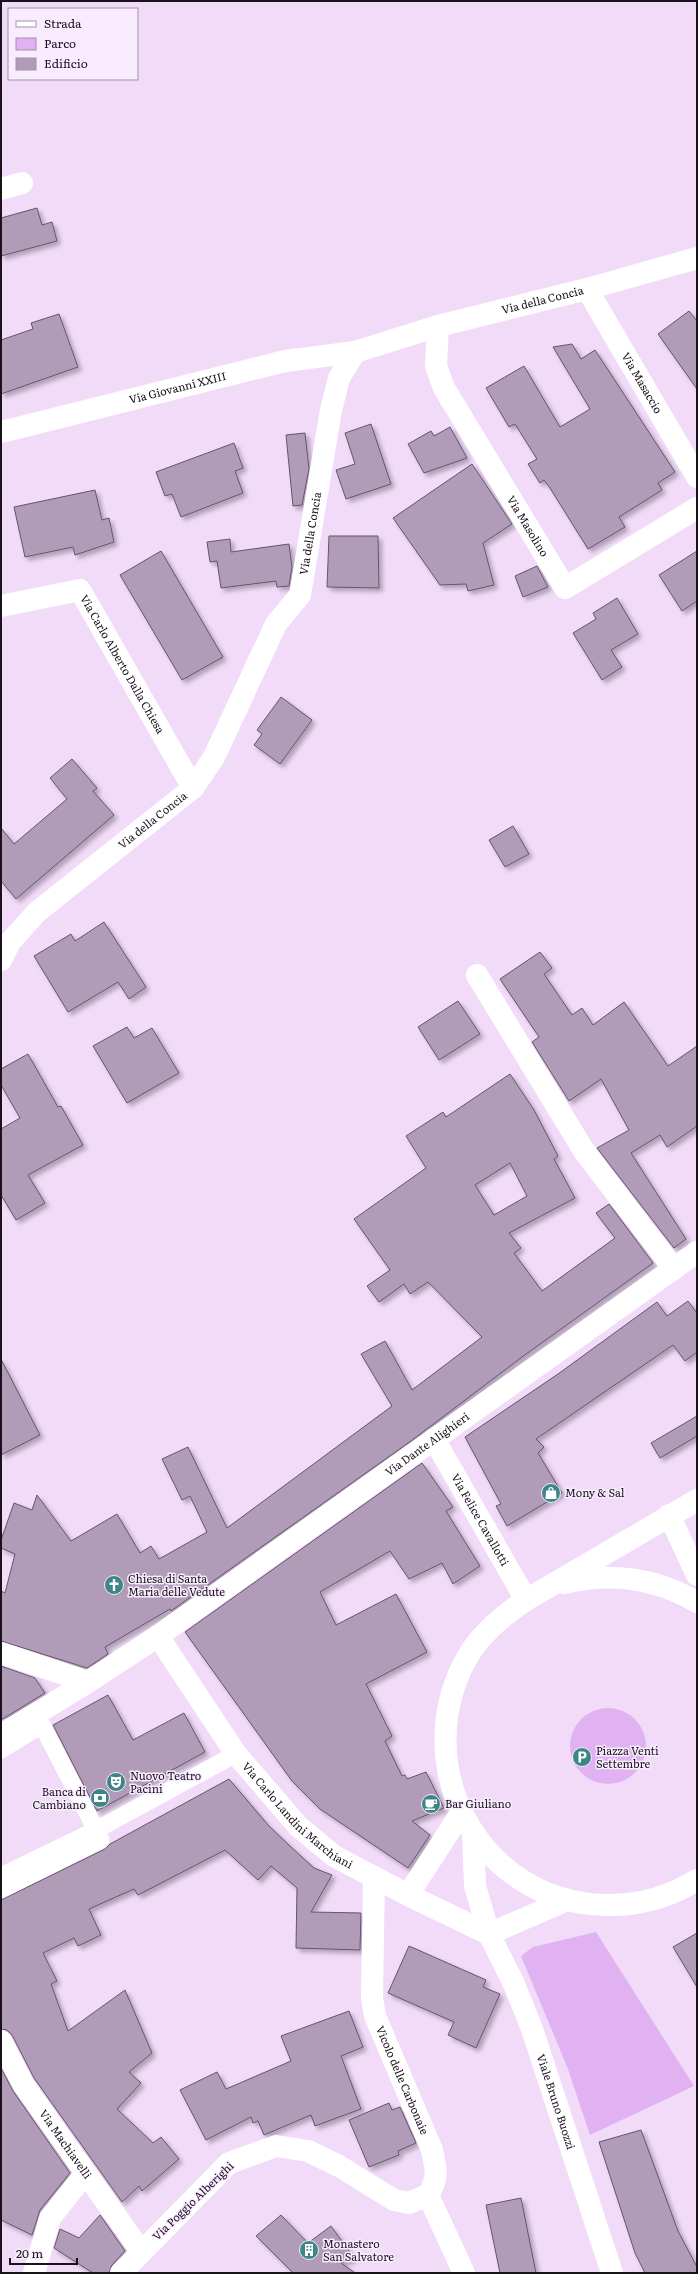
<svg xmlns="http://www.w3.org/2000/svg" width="698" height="2274" font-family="Literata,serif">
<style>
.green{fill:#e1b2f2}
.building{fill:#b09bb8;stroke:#66536c;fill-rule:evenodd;filter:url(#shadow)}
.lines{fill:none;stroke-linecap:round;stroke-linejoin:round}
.pedestrian{stroke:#fff;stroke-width:17}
.minor{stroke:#fff;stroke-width:22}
.tertiary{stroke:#fff;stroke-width:22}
.labels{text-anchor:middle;stroke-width:3;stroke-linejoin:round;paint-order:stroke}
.street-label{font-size:11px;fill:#19111c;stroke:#f9ecfe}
.poi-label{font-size:11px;fill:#19111c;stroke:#f9ecfe;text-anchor:start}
</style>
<defs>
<filter id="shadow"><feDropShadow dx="3.5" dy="3.5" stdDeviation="2" flood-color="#0004"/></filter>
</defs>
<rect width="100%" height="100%" fill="#f1dbf9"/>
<path class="green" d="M570 1746a38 38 0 1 1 76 0a38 38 0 1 1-76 0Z
M596,1932l98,154 -104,49 -22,-66 -47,-113 12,-9z"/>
<path class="building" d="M37,208l5,17 10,-3 5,19 -56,15v-38z
M689,311l8,10v68l-39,-55z
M59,314l19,53 -77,27v-54l32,-11 -2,-6z
M572,344l9,15 14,-9 80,122 -17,11 4,7 -43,27 6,10 -37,22 -38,-61 -6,-8 -4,3 -12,-19 9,-5 -22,-35 -6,3 -23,-39 38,-22 36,61 30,-18 -37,-62z
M371,424l20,60 -45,15 -10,-29 19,-6 -10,-31z
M450,427l17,31 -43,15 -16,-29 23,-13 3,5z
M305,433l4,36 -7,36 -9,1 -7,-71z
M234,443l9,25 -8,3 8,22 -62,24 -9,-23 -7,2 -9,-24z
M472,464l40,60 -29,19 11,42 -26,6 -2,-7 -26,1 -47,-67z
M95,490l7,30 7,-2 5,24 -39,13 -2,-8 -48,10 -11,-50z
M329,536h49l1,52 -52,-1z
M230,539l1,13 58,-8 3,23 -3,19 -12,1 -1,-6 -55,7 -4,-27 -7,1 -3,-20z
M161,551l62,106 -41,23 -62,-105z
M697,551v50l-15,10 -23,-36z
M537,566l11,21 -25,10 -8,-21z
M617,598l21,36 -27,16 11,17 -20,13 -29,-47 23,-14 -3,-6z
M281,697l31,23 -32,44 -26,-19 8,-11 -5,-4z
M72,759l25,29 -4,3 21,24 -98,84 -15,-18v-53l13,16 53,-45 -17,-21z
M513,826l16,28 -24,13 -16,-27z
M104,922l42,65 -17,12 -11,-17 -50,30 -34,-56 37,-22 4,7z
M540,952l12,16 -8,6 28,41 10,-7 11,17 31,-23 44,64 29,-20v80l-30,21 -7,-12 -29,18 55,86 -12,9 -77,-100 32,-18 -28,-51 -32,22 -37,-59 7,-5 -39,-58z
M458,1001l22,33 -41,26 -21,-33z
M127,1027l7,11 18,-10 27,45 -52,30 -34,-57z
M28,1054l30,53 3,-1 22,39 -55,30 17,28 -29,17 -15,-25v-66l19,-11 -19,-33v-16z
M510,1074l24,36 24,46 -4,3 21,39 -66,35 12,15 -7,5 28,38 73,-53 -19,-25 13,-9 44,59 -131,94 -111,84 -240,170 -1,-2 -65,38 3,7 -21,14 -86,-27v-50l4,2 10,-39 -14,-6v-8l13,-37 18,7 5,-15 34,46 46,-27 23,39 11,-7 8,13 48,-27 -17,-36 -8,4 -20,-41 26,-12 39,81 165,-122 -31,-52 24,-13 27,49 70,-53 -54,-55 -18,12 -6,-10 -25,18 -12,-16 23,-16 -36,-51 72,-51 -20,-32 37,-24 3,5zM510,1163l17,33 -33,19 -19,-30z
M688,1301l9,12v39l-12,9 -12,-16 -137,94 8,8 -6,6 24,40 -55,33 -11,-20 5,-2 -36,-67 93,-63 99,-72 10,14z
M1,1359l39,76 -39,20z
M697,1416v20l-37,22 -9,-15z
M422,1463l31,44 -7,4 34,55 -27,18 -11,-21 -33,16 -19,-28 -70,41 16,33 60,-31 31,58 -61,32 26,52 -7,5 17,35 3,-1 2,4 19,-7 18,36 -32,13 18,14 -22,33 -88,-59 -28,-28 -107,-149z
M1,1666l34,12 10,15 -44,27z
M108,1695l25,45 51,-27 21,39 -108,59 -44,-86z
M229,1779l40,47 21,20 24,22 18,7 -21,37 50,1 -1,37 -64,-2 1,-60 -26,-22 -13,14 -33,-30 -87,45 -4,-6 -45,20 12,26 -23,11 -4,-8 -31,15 14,28 -6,3 17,47 57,-41 27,63 -23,19 12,11 -24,26 36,34 8,-6 18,22 -37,32 -3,-5 -17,16 -88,-124 -22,-43 -5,-5 -6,-1v-129l104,-51 5,-5z
M697,1933v54l-24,-40z
M409,1946l77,34 -3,7 17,7 -24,54 -28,-13 6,-13 -66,-29z
M349,2011l14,36 -22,9 20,53 -46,17 -4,-11 -47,20 -6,-14 -5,2 -2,-6 -45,23 -26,-50 37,-18 9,17 65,-28 -10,-25z
M1,2068l12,23 57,82 -30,37 -8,25 -31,-15z
M389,2103l3,7 8,-3 16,36 -18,8 1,4 -30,12 -20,-47z
M641,2130l37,101 19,36v6h-52l-10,-20 -36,-111z
M521,2198l15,75h-36l-14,-68z
M100,2215l25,36 -13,14 -3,8h-16l-39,-25 6,-19 19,9z
M281,2215l27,28 23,-17 23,32 -13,5 14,10h-62l-37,-37z"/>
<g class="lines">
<path class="pedestrian" d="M1,1750l41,-25 59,115 -100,50
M1,1876l95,-46 140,-76"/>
<g class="minor">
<path d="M1,189l21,-6"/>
<path id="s1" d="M587,289l110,188"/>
<path id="s2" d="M438,326l-2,40 8,22 121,200 132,-80"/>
<path id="s3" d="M1,432l284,-71 70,-9 83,-26 149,-37 110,-31"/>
<path id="s4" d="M1,606l79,-16 113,198"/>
<path id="s5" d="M1,960l9,-18 27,-30 156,-124 21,-31 62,-133 24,-29 31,-185 8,-32 16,-26"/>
<path d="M477,975l107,176 90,118"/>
<path id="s6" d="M434,1439l92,161"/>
<path d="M697,1500l-171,100c-21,14 -41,30 -55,51 -67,108 5,251 134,254 33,1 64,-8 92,-25"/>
<path d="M669,1515l28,60"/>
<path d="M564,1583c46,-11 92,-5 133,19"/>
<path id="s7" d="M158,1636l78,118 62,72 36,30 74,39 81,39"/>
<path d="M1,1735l87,-53"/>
<path id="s8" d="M473,1834l2,52 14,48 25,50 18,45 80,244"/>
<path id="s9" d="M374,1877l-2,121 3,18 57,134c4,20 7,27 -4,45"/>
<path d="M408,1895l53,-82"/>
<path d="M489,1934l78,-34"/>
<path id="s10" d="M1,2041l22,43 112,159"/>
<path d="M428,2195l36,78"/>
<path d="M34,2273l16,-55 35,-44"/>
<path d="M121,2273l108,-110 47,-17 32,5 31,15 55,34 15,3 19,-8"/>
</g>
<path class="tertiary" id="s11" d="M1,1653l87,29 70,-46 539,-384"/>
</g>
<defs>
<symbol id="shop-disc" viewBox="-11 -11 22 22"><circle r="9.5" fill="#3e8686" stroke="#f9ecfe"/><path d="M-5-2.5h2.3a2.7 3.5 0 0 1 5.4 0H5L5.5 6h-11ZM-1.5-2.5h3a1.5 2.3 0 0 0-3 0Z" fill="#fff"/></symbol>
<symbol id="church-disc" viewBox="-11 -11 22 22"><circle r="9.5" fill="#3e8686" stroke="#f9ecfe"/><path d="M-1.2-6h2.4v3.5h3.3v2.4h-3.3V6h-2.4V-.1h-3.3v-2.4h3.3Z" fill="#fff"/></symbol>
<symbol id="parking-disc" viewBox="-11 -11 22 22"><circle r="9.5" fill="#3e8686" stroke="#f9ecfe"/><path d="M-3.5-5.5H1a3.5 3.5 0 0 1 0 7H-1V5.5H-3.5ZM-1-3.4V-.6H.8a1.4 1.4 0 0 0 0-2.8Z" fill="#fff"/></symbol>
<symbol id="theatre-disc" viewBox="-11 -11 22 22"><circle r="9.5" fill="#3e8686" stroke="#f9ecfe"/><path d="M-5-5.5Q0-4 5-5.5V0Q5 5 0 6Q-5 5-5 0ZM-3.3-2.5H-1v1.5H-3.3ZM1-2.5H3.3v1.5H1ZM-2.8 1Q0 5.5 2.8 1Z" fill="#fff"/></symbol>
<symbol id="bank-disc" viewBox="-11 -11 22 22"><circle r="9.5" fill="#3e8686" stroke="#f9ecfe"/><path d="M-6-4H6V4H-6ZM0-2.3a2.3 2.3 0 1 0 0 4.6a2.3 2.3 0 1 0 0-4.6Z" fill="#fff"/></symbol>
<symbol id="cafe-disc" viewBox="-11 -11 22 22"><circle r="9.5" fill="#3e8686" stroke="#f9ecfe"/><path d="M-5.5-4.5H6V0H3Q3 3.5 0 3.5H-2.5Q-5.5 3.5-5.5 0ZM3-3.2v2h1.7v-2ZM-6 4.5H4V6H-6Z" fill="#fff"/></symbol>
<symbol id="building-disc" viewBox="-11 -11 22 22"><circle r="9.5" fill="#3e8686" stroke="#f9ecfe"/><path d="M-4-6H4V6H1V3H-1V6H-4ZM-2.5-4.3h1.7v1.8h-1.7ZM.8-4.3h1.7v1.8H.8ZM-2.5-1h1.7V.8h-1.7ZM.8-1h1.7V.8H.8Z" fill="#fff"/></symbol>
</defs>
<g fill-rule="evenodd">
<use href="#shop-disc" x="540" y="1482" width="22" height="22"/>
<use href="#church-disc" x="103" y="1574" width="22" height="22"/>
<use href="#parking-disc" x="571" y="1746" width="22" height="22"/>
<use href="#theatre-disc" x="105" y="1771" width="22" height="22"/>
<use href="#bank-disc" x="89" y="1787" width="22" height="22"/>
<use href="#cafe-disc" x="420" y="1793" width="22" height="22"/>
<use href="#building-disc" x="298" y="2239" width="22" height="22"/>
</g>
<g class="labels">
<g class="street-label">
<text dy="4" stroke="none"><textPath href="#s3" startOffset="558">Via della Concia</textPath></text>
<text dy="4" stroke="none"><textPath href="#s1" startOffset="109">Via Masaccio</textPath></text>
<text dy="4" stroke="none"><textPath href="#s3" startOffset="182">Via Giovanni XXIII</textPath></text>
<text dy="4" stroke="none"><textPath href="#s2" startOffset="225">Via Masolino</textPath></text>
<text dy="4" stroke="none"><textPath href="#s5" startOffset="544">Via della Concia</textPath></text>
<text dy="4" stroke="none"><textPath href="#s4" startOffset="166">Via Carlo Alberto Dalla Chiesa</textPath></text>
<text dy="4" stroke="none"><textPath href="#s5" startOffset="208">Via della Concia</textPath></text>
<text dy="4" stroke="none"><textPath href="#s11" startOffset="506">Via Dante Alighieri</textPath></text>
<text dy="4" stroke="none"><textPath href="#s6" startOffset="93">Via Felice Cavallotti</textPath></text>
<text dy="4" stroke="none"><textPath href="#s7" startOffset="229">Via Carlo Landini Marchiani</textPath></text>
<text dy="4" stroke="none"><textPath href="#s9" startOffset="209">Vicolo delle Carbonaie</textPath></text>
<text dy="4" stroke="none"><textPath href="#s8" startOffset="283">Viale Bruno Buozzi</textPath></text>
<text dy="4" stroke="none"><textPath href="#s10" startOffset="122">Via Machiavelli</textPath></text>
<text transform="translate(193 2201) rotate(-44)" y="4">Via Poggio Alberighi</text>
</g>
<g class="poi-label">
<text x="565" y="1497">Mony &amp; Sal</text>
<text x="128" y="1583">Chiesa di Santa<tspan x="128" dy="13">Maria delle Vedute</tspan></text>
<text x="596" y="1755">Piazza Venti<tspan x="596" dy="13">Settembre</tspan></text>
<text x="130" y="1780">Nuovo Teatro<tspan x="130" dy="13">Pacini</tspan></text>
<text x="86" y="1796" text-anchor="end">Banca di<tspan x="86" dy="13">Cambiano</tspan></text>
<text x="445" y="1808">Bar Giuliano</text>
<text x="323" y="2248">Monastero<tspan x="323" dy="13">San Salvatore</tspan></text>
</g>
</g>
<rect width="698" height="2274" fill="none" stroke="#19111c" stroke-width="4"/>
<rect x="8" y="8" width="130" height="72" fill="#f9ecfe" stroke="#9f94a4"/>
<rect x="16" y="21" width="20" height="6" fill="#ffffff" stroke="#9f94a4"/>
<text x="44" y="28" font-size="12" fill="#19111c">Strada</text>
<rect x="16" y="38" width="20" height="12" fill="#e1b2f2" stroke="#9f94a4"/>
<text x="44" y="48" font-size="12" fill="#19111c">Parco</text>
<rect x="16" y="58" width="20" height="12" fill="#b09bb8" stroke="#9f94a4"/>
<text x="44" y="68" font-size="12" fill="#19111c">Edificio</text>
<path d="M10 2258v6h67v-6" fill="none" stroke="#19111c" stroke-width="2"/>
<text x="16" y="2258" font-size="12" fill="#19111c" stroke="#f9ecfe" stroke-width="3" paint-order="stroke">20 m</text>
</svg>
